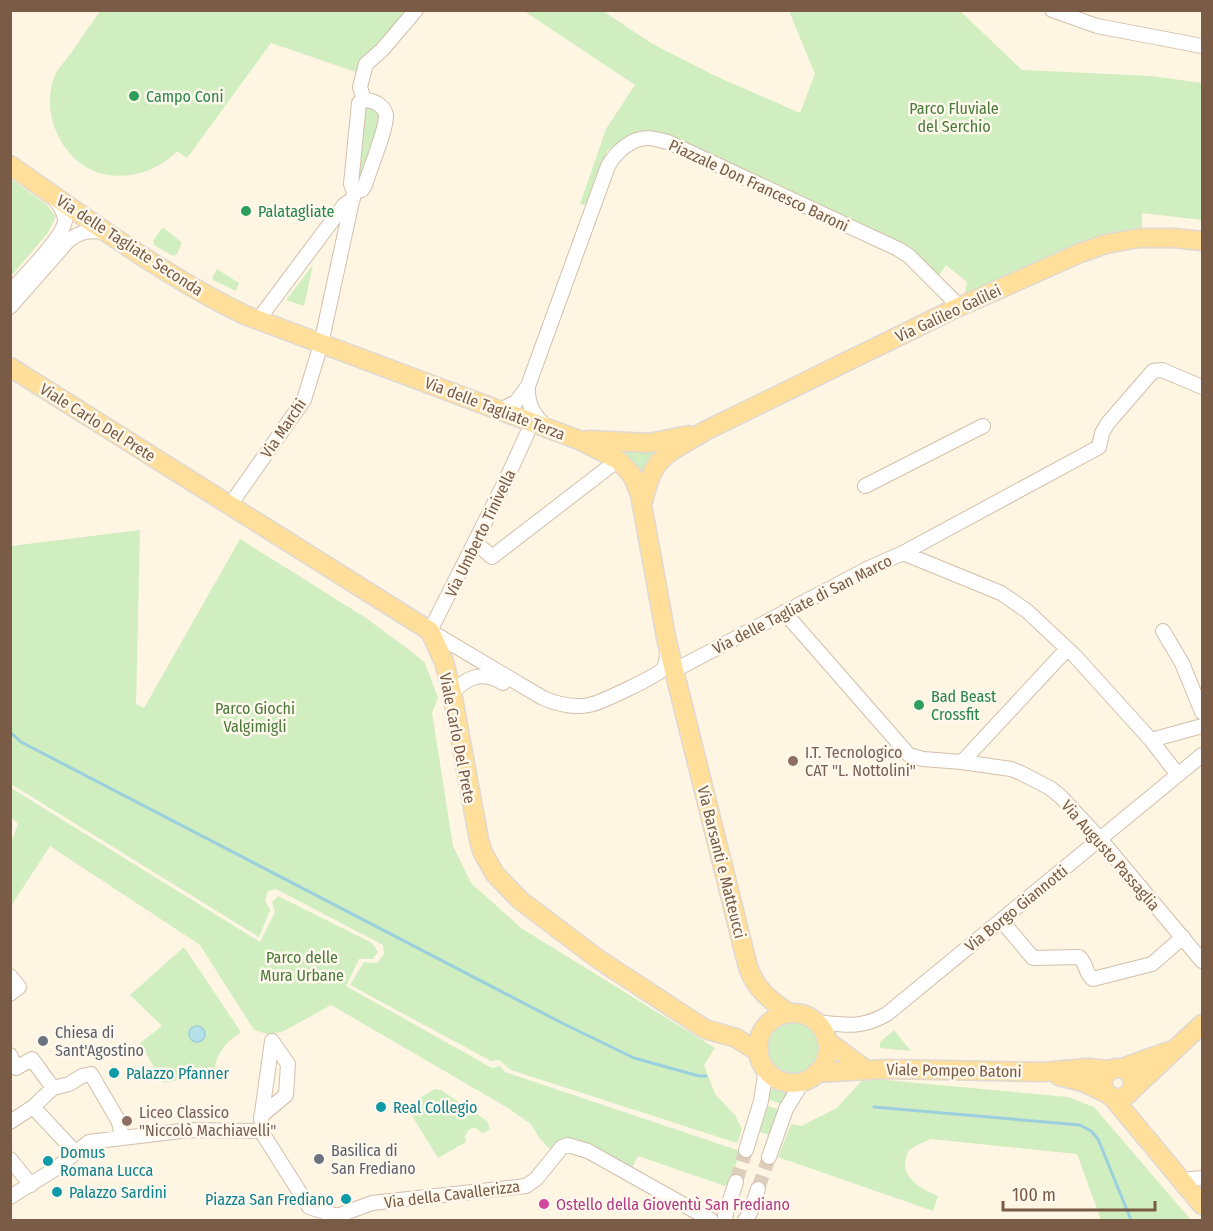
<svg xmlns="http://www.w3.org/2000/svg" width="1213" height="1231" font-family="'Fira Sans Condensed',sans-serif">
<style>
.green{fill:#d0eec0}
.water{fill:#b6e0ea;stroke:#9bcfdd;stroke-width:1.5}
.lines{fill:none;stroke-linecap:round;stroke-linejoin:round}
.stream{stroke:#9bcfdd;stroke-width:3}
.minor-tunnel{stroke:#ddcebc;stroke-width:14;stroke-dasharray:14 7;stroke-linecap:butt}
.minor-casing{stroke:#d3bfab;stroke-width:16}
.major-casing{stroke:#dfd8d3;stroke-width:21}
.minor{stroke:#fff;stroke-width:14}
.major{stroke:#ffdf9a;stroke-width:18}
.leisure-dot{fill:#2e9e5b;stroke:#fff8ec;stroke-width:2}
.education-dot{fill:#8d6e63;stroke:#fff8ec;stroke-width:2}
.worship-dot{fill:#6b7280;stroke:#fff8ec;stroke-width:2}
.culture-dot{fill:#0f9aa8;stroke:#fff8ec;stroke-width:2}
.hotel-dot{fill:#d1479c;stroke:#fff8ec;stroke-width:2}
.labels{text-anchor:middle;stroke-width:5;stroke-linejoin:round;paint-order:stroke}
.leisure-label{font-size:16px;fill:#27864d;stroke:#fff8ec;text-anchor:start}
.park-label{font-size:16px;fill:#4a7a3b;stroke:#fff8ec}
.street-label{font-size:16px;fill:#795b46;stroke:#fff8ec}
.education-label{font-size:16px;fill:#785e54;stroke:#fff8ec;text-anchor:start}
.worship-label{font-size:16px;fill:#5b616d;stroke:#fff8ec;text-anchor:start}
.culture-label{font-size:16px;fill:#0d838f;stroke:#fff8ec;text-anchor:start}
.hotel-label{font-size:16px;fill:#b23c85;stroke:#fff8ec;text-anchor:start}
</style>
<rect width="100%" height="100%" fill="#fef5e3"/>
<path class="green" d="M100,11h306l-47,62 -88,-30 -84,115 -10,-7c-21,23 -61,33 -89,17 -31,-17 -47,-60 -33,-93 3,-6 9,-13 14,-19 10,-15 21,-30 31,-45z
M524,11h79l48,32 60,31 89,39 15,-39 -26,-63h173l-1,1 61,58 130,6 50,7v137l-60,-7v18l-60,10 -117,53 2,-12 -21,-17 -7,11 -25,-26 -21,-12 -218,-99 -29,-6h-11l-16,9 -12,9 -22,54 -5,-1 26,-75 29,-44z
M368,107l8,1 6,8 -19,68h-8l9,-74z
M11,179l36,26 9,12 -9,17 -36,42z
M162,228h2l18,15 -5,11 -4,2 -19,-11 -1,-4z
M313,265l-9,41 -18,-6z
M217,269l22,14 -3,8 -23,-11 -1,-2z
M667,444l-23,36 -29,-31z
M140,530l-4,174 8,4 96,-169 126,79 42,31 17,14 13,35 -6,15 21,133 18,37 50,45 194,120 -11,17 11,29 20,21 7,14 -5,14 -226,-73 -12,-10 -8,1 -141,-76 14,-23 13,1 7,-9 -1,-9 -107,-56 -8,2 -3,9 5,10 -11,27 -248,-153v-238z
M11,788l249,154 15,-30 -3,-10 6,-6 94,47 6,9 -5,7h-14l-13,27 146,82 8,-2 5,6 235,79 -9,29 -6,6 -87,-30 -6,12 -58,-30c-11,0 -15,5 -22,13l-12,-12 -9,-15 -23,-16 -177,-103 -49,27 -15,2 -13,-4 -54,-85 -150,-99 -39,60 -1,-61 8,-21 -7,-7z
M184,947l57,85c-18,13 -23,20 -28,42l-50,9 -23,-40 22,-17 -32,-31z
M768 1047a26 26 0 1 1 52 0a26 26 0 1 1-52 0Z
M894,1030l17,21 -31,-3v-6z
M864,1078l204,19 26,10 97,113h-90l-24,-66 -146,-15 -14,6 -9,6c-1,4 -4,11 -3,15 2,16 21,25 33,30l-5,15 -155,-54 13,-33 10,2 36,-18z
M769,1082l12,6 12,2 -9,15 -19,-7z
M435,1089l6,1 46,31 3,9 -8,3c-7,-8 -13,-6 -17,3l1,6 -28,16 -32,-52z
M765,1105l18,6 -10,25 -16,-5z"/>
<path class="water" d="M189 1034a8 8 0 1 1 16 0a8 8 0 1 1-16 0Z"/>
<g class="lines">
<path class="stream" d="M10,732l11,10 541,281 72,35 65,18h7
M874,1107l206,18 11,6 7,8 33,81"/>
<path class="minor-tunnel" d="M736,1182l10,-32
M758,1189l11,-32"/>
<defs>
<path id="minor" d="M1052,10l45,16 105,20
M364,100l-4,-13 6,-23 16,-14 34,-40
M354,192l-3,-8 8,-81 5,-3
M10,292c12,-14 55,-56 55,-72 0,-8 -6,-15 -10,-21
M10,307l58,-66c13,-10 21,-11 37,-9
M258,320l86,-115 9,-6
M528,386c-1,19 5,27 17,40
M500,410l16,-8 12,-16 80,-220c8,-14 23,-28 40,-28 6,0 14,3 20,4l230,107 11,7 44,44
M527,434l-22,48 -75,149 113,67c14,6 31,10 46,7 11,-2 69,-29 75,-37 3,-6 3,-12 3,-18
M865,486l118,-60
M230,505l74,-105 17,-56 33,-152 8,-2 3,-5c4,-14 22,-57 21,-70 -2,-10 -13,-15 -22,-15
M475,542l17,15 126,-97
M903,553l196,-106 3,-14 6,-10 45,-52 9,-1 40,17
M784,612l125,143 14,4 39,3 49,7 10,4 29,15 11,9 39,42 102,122
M1163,631l19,32 20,49
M675,670l194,-102 34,-15 98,40 26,18 48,45 76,84 27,35
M452,693c15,-16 30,-23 51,-10
M1151,740l51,-14
M962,762l105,-113
M1001,920l32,38 46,-1c8,6 6,17 14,22l59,-15 31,-27
M10,976l9,11 -9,7
M816,1022c29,3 45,7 71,-8l315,-259
M10,1055l6,13 16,-9 21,29
M33,1107l43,46
M261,1116l25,-21 2,-31 -16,-23
M261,1120l11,-79
M10,1122l23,-15 20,-19 16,-4 13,-8 9,-2 28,48 3,16
M261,1131l48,76 28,9 35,-13 154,-17 10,-7 26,-32 6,-2 20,6 123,69
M746,1150l15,-49 5,-32
M769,1157l17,-48 17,-28
M10,1159l21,26
M1182,1180l20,-2
M10,1197l45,-28 34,-27 100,-12 72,1
M726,1220l-1,-4 11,-34
M745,1220l5,-7 8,-24"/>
<path id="major" d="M10,165c76,53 151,109 235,150l334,125 39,20 14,15 8,19 27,148 81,325c8,23 22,33 41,46
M10,367l420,264 14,31 8,31 27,147 4,13 12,21 25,26 78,59 107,70 31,9 23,14
M588,440l61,3 40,-8
M643,502c10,-48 24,-47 62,-71l245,-120 130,-58 26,-9 33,-6h35l28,3
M758 1048a35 35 0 1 1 70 0a35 35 0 1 1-70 0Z
M827,1041l38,28
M1103 1083a15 15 0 1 1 30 0a15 15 0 1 1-30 0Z
M1122,1068l47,-17
M816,1073l69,-4 158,3 44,-4 22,2
M1059,1076l24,6 23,11
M1132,1090l70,-66
M1113,1098l89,107"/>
</defs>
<use href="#minor" class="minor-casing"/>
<use href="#major" class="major-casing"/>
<use href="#minor" class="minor"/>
<use href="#major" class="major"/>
</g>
<g class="leisure-dot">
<circle cx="134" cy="96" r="6"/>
<circle cx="246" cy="211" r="6"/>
<circle cx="919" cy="705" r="6"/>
</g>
<g class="education-dot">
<circle cx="793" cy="761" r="6"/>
<circle cx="127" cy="1121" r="6"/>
</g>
<g class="worship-dot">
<circle cx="43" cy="1041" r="6"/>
<circle cx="319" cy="1159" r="6"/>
</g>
<g class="culture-dot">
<circle cx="114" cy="1073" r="6"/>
<circle cx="381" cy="1107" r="6"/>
<circle cx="48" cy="1161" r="6"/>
<circle cx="57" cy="1192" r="6"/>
<circle cx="346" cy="1199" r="6"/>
</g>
<circle class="hotel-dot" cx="544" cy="1204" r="6"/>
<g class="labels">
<g class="leisure-label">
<text x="146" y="102">Campo Coni</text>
<text x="258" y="217">Palatagliate</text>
<text x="931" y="702">Bad Beast<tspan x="931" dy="18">Crossfit</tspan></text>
</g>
<g class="park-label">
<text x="954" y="114">Parco Fluviale<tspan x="954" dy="18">del Serchio</tspan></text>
<text x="255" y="714">Parco Giochi<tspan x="255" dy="18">Valgimigli</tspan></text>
<text x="302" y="963">Parco delle<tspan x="302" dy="18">Mura Urbane</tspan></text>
</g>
<g class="street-label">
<text transform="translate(759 185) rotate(25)" y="6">Piazzale Don Francesco Baroni</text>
<text transform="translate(130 245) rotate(33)" y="6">Via delle Tagliate Seconda</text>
<text transform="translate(948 313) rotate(-25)" y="6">Via Galileo Galilei</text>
<text transform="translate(495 408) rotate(21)" y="6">Via delle Tagliate Terza</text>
<text transform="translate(98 422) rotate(32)" y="6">Viale Carlo Del Prete</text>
<text transform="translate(283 428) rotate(-56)" y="6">Via Marchi</text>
<text transform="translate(480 533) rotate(-64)" y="6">Via Umberto Tinivella</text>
<text transform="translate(802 604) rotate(-27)" y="6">Via delle Tagliate di San Marco</text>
<text transform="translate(458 738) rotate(79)" y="6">Viale Carlo Del Prete</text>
<text transform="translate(1111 855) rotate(49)" y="6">Via Augusto Passaglia</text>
<text transform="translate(722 862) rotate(76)" y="6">Via Barsanti e Matteucci</text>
<text transform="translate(1016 908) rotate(-39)" y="6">Via Borgo Giannotti</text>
<text transform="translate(954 1070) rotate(1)" y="6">Viale Pompeo Batoni</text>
<text transform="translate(452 1194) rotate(-7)" y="6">Via della Cavallerizza</text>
</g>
<g class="education-label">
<text x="805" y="758">I.T. Tecnologico<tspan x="805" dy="18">CAT "L. Nottolini"</tspan></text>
<text x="139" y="1118">Liceo Classico<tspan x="139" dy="18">"Niccolò Machiavelli"</tspan></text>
</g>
<g class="worship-label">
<text x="55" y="1038">Chiesa di<tspan x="55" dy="18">Sant'Agostino</tspan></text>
<text x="331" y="1156">Basilica di<tspan x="331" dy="18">San Frediano</tspan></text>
</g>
<g class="culture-label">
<text x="126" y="1079">Palazzo Pfanner</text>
<text x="393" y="1113">Real Collegio</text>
<text x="60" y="1158">Domus<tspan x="60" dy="18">Romana Lucca</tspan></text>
<text x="69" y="1198">Palazzo Sardini</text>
<text x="334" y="1205" text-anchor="end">Piazza San Frediano</text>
</g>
<g class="hotel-label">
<text x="556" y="1210">Ostello della Gioventù San Frediano</text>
</g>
</g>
<rect width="1213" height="1231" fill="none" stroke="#795b46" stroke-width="24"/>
<path d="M1003 1201v9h152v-9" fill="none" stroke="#795b46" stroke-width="3"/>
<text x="1012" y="1201" font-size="18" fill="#795b46" stroke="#fff8ec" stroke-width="4.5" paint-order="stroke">100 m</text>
</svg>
